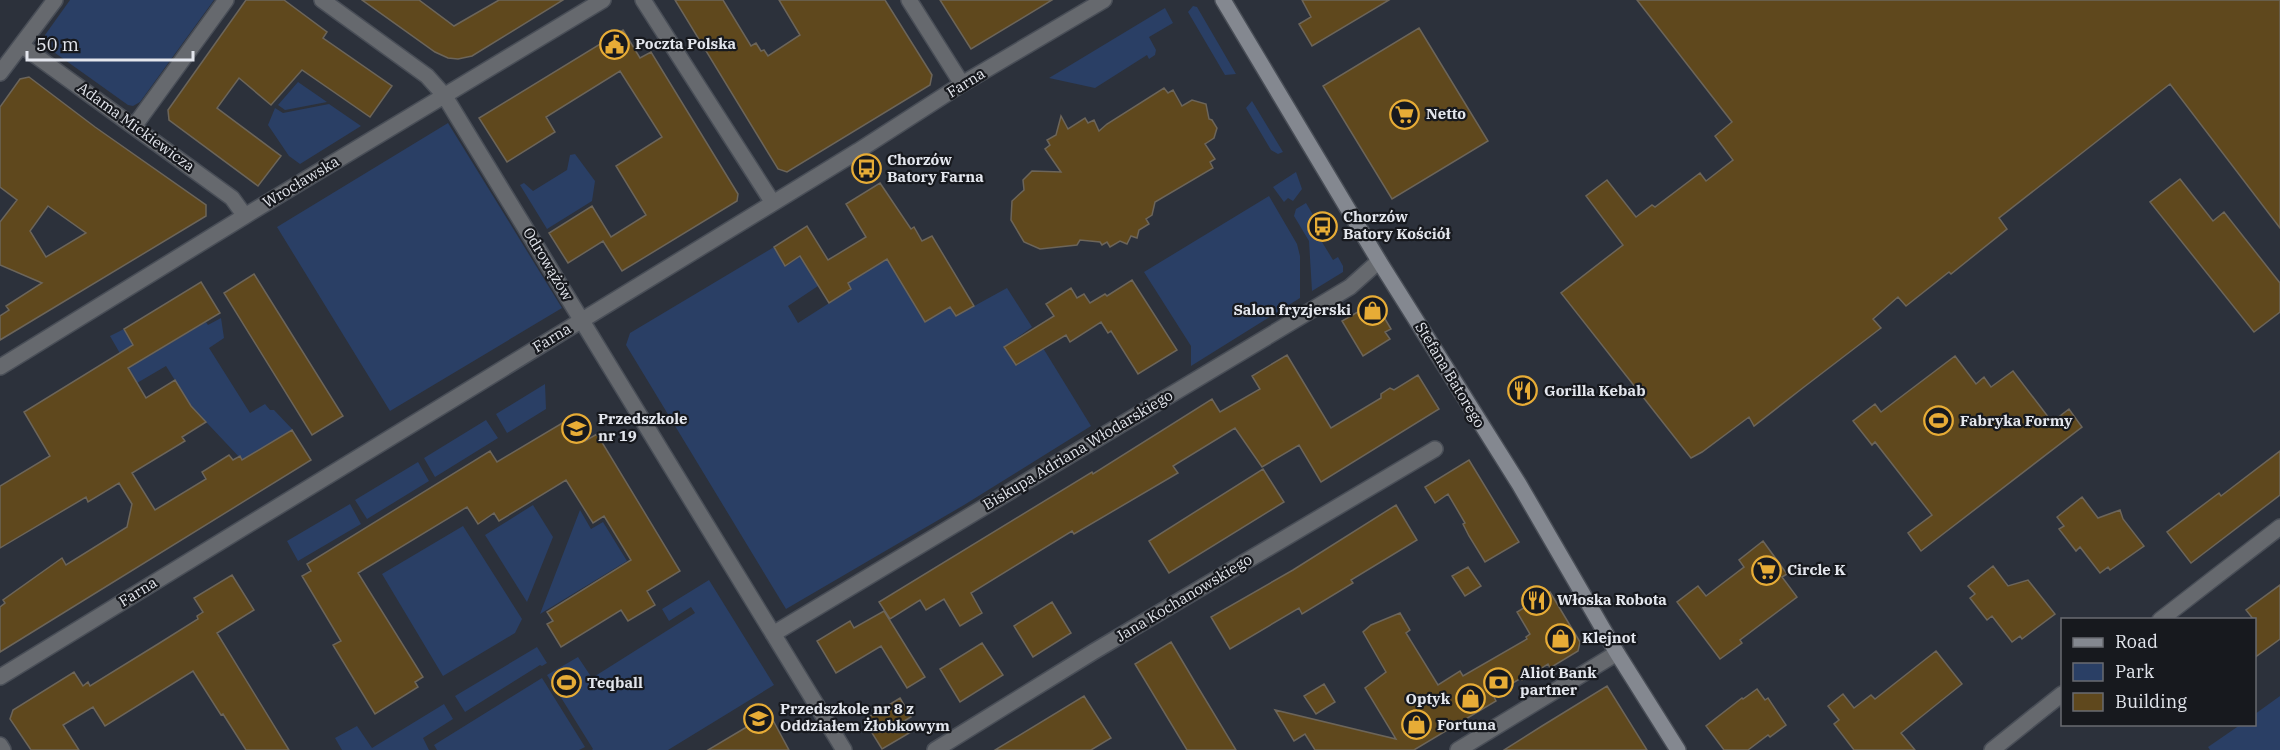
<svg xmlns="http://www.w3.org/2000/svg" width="2280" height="750" font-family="'IBM Plex Serif',serif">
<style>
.green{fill:#2a3f65}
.building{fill:#5f481d;stroke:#6c655a;stroke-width:1.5;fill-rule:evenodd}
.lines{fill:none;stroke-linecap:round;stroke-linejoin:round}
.street-casing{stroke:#494e57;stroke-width:18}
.secondary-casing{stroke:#494e57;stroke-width:18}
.street{stroke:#66696e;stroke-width:15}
.secondary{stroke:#848890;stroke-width:15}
.labels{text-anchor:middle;stroke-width:4.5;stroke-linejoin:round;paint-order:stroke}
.poi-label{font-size:15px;font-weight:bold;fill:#e3e6ed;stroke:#17191e;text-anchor:start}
.street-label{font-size:15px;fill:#e3e6ed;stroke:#17191e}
</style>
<rect width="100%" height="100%" fill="#2c313b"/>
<path class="green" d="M70,0h144l-74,102 -7,4 -5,-1 -84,-60 1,-10z
M1193,6l4,1 39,67 -11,1 -37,-63z
M1165,8l8,15 -24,14 7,13 -1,5 -6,4 -2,-4 -52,33 -46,-10z
M298,82l29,20 -42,8 -7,-5z
M1252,101l31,51 -5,2 -7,-4 -25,-42z
M329,104l32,22 -61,38 -11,-8 -21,-31 7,-17 8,5z
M448,123l114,185 -172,103 -113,-184z
M575,154l20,27 -3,20 -45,28 -27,-44 4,-2 9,8 34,-21 3,-15z
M1296,172l6,17 -9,12 -5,-3 -4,4 -11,-15z
M1269,196l28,48 3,12v42l-109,68v-20l-47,-74z
M1306,203l13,22 -5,4 19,31 5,-3 5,9v6l-31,19 -3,-50 -15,-25 2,-7z
M819,245l9,16 -18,11 8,14 -30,20 10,17 53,-34 -10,-16 15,5 34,-20 60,49 6,9 51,-28 25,39 -28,20 12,18 27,-17 48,78 -127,79 -178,104 -160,-264 4,-12 144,-86 11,19z
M221,318l3,20 -15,10 41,65 15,-9 5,6h4l19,20 -51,30 -51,-54 -25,-40 -29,17 -27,-47 14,-7 18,31 64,-38 2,3z
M545,384l1,25 -39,24 -11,-19z
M486,420l12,18 -63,39 -11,-19z
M418,462l11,19 -62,38 -12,-19z
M350,504l11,20 -63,37 -11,-20z
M533,505l20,32 -26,65 -42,-67z
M580,510l11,19 12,-7 24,39 -87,53z
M463,526l59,93 -7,14 -72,43 -61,-102z
M709,580l65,105 -106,65h-76l1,-1 -46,-74 31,-18 14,21 103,-65 -4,-6 -22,14 -7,-12z
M537,647l10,16 -5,3 -2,-1 -75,47 -10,-16z
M542,678l43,69 -6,3h-142l-3,-5z
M2280,696v54h-70l-2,-3 32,-22 14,-1 1,-10z
M444,704l9,15 -30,19 6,12h-87l-7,-12 22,-12 15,22z"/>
<path class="building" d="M246,0h38l43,32 -4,6 69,48 -22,31 -68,-47 -31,35 -32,-27 -22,30 64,48 -23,30 -89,-66 -1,-10z
M362,0h57l35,26 45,-26h64l-91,56 -14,3 -10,-1 -13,-6z
M675,0h48l28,46 5,-3 5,8 3,-1 4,6 32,-21 -21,-35h106l47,75 -2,10 -143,87 -9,-3z
M940,0h112l-81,49z
M1302,0h87l-77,46 -13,-22 12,-7z
M1637,0h643v228l-110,-144 -171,134 8,11 -56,45 -2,-2 -43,34 -8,-9 -25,22 8,9 -77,59 -50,39 -5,-9 -47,35 -11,6 -130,-165 62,-48 -37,-49 21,-16 29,37 16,-12 3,2 45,-34 6,8 27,-21 -18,-24 17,-14z
M1419,28l69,113 -96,58 -69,-113z
M623,30l17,28 11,-6 87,142 -1,7 -115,70 -19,-30 -35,22 -19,-30 43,-27 19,31 35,-22 -30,-49 46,-29 -42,-66 -74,46 9,15 -48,30 -28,-44z
M29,77l66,50 111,78v11l-206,124v-24l9,-6 -3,-4 36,-23 -42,-18v-43l17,-22 -17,-13v-80l20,-28zM48,206l38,27 -40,24 -16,-26z
M1164,88l4,5 5,-3 9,16 10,-6 14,4 3,15 3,1 5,8 -3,10 -9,6 10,15 -5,3 3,6 -58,34 -3,13 -6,4 3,5 -10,6 -2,8 -6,-2 -4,8 -7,-3 -10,6 -3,-5 -5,3 -2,-3 -20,-2 -3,5 -37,4 -16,-7 -13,-22 1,-19 12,-11 -1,-10 9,-9 29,1 -16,-23 5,-4 -3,-5 9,-5 5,-19 7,13 17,-11 3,5 6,-3 5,11 8,-7z
M2180,179l33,42 11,-9 56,71v29l-26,20 -104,-130z
M880,183l31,46 3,-2 8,14 10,-5 42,70 -18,10 -6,-9 -25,15 -38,-63 -39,24 3,6 -22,14 -29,-47 -15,10 -11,-19 33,-21 21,34 38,-23 -20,-33z
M254,274l89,142 -31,19 -88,-142z
M1132,280l45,70 -39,24 -27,-43 -3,2 -7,-11 -31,20 -4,-7 -50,30 -12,-18 50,-31 -8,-12 25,-16 6,10 7,-4 6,9 15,-9 2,2z
M201,282l19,31 -92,55 18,30 29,-18 16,26 15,16 -24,15 3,4 -53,32 23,37 51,-31 -4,-7 27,-17 4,5 7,-4 2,4 50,-30 19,30 -311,192v-45l5,-4 -2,-3 59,-42 4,7 61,-38 5,-23 -13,-21 -31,19 -2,-5 -86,51v-62l50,-30 -26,-44 109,-67 -9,-16z
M1375,302l16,27 -6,3 5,7 -27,17 -21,-35z
M1287,355l44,73 50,-30v-4l9,-6 4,2 24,-15 21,34 -118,73 -22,-37 -37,22 -27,-39 -62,38 5,7 -104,61 -2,-3 -101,62 11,20 -22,13 -16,-27 -18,11 -6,-10 -30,19 -11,-17 213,-130 1,2 119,-75 8,13 40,-23 -8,-13z
M1955,356l21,28 8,-7 7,10 22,-16 39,51 17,-13 13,18 -161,124 -13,-18 24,-18 -57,-73 -3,3 -19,-24 22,-17 6,8z
M564,422h6l6,4 9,15 12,-7 83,137 -33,20 8,14 -27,16 -7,-11 -60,37 -14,-23 6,-3 -6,-9 84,-52 -27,-44 -11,7 -27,-43 -67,41 -5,-8 -16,11 -11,-17 -109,66 65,104 -8,5 3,5 -43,27 -42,-69 8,-4 -39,-65 9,-5 -4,-7 183,-113 7,11z
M2280,451v44l-89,68 -24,-31 52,-39 2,3z
M1469,460l50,82 -34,20 -16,-26 -6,-12 2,-1 -17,-29 -13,9 -10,-16z
M1263,469l21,33 -115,71 -20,-32z
M2082,497l16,21 22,-8 3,9 21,27 -34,24 -2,-3 -8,6 -20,-26 -4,4 -17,-22 5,-3 -7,-9z
M1396,505l21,35 -66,40 2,3 -51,31 -3,-6 -69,41 -19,-32 82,-47z
M1763,541l24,33 -5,3 15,20 -57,43 2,3 -22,16 -43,-57 21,-16 8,10 38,-29 -5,-7z
M1993,566l15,20 20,-6 27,34 -33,25 -2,-3 -8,6 -20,-26 -5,4 -17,-22 5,-4 -7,-8z
M1468,567l13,19 -16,10 -13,-20z
M232,575l22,35 -37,23 72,117h-43l-23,-36 -2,1 -28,-44 -88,55 -12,-19 -30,18 16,25h-48l-21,-31 3,-9 61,-38 9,14 5,-4 2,4 68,-42 40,-25 -1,-3 6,-4 -9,-14z
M2280,585v54l-26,19v-38l-8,-10z
M1550,592l30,50 -2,9 -28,17 -2,-4 -26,16 -1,-2 -28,17 3,6 -82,49h-99l-10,-16 -11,7 -19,-31 121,29 -31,-51 21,-16 -23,-40 8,-7 29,-12 10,17 -4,3 32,52 22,-14 3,5 64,-37 -1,-2 4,-3 -13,-22z
M1052,602l19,31 -38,24 -19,-31z
M884,611l41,66 -18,11 -26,-42 -45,27 -19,-32 33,-20 4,7z
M1171,642l25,42 40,66h-49l-52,-86z
M982,643l21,32 -43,27 -20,-33z
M1936,651l26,33 -61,49 14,17h-61l-20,-26 5,-4 -11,-14 15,-12 11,14 17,-13 4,4z
M1324,684l11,18 -19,12 -12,-18z
M1607,686l40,64h-143l38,-24z
M1757,689l8,11 3,-2 18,27 -16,12 -2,-2 -20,15h-24l-18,-24 36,-28 1,1z
M1084,696l27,42 -20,12h-96z
M900,698l11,19 -7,4 7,11 -29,17 -18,-29z
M769,713l20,37h-81l37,-22z"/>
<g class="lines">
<defs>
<path id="street" d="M322,0l105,76 17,19 400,655
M643,0l130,203
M909,0l53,84
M21,45l211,153 13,18
M0,73l55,-73
M135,125l91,-125
M0,367l245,-151 358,-216
M2160,620l120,-93
M773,634l577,-347 29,-26
M0,677l858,-526 104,-67 142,-84
M0,745l3,5
M935,750l158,-98 342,-203
M1458,750l159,-97
M1992,750l70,-56"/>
<path id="secondary" d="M1223,0l156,261 140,223 98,169 61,97"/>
</defs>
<use href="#street" class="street-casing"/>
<use href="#secondary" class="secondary-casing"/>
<use href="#street" class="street"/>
<use href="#secondary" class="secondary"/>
</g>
<defs>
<symbol id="civic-ring" viewBox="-11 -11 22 22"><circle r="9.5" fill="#17191e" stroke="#e7ac36" stroke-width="1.5"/><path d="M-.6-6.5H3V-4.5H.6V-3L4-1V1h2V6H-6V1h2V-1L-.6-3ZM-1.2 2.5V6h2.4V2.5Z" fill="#e7ac36"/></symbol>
<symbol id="supermarket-ring" viewBox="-11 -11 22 22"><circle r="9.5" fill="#17191e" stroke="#e7ac36" stroke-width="1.5"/><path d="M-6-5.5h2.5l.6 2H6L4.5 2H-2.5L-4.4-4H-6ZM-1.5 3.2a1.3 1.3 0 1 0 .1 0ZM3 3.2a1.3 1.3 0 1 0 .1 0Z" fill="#e7ac36"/></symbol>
<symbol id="bus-ring" viewBox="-11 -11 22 22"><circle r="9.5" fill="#17191e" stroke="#e7ac36" stroke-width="1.5"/><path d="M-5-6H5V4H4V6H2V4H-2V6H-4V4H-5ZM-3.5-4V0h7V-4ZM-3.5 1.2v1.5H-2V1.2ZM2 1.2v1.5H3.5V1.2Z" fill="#e7ac36"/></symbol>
<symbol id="shop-ring" viewBox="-11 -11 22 22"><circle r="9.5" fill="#17191e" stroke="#e7ac36" stroke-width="1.5"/><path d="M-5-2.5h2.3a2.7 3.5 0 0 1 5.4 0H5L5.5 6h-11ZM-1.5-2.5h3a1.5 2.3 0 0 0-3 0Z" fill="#e7ac36"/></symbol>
<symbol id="restaurant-ring" viewBox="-11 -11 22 22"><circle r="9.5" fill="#17191e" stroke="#e7ac36" stroke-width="1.5"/><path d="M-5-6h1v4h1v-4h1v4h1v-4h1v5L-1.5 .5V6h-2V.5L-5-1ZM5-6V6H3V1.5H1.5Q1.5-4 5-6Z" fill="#e7ac36"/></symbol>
<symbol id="stadium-ring" viewBox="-11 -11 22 22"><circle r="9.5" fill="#17191e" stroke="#e7ac36" stroke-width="1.5"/><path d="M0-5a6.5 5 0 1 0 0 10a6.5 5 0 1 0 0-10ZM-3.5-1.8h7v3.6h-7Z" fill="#e7ac36"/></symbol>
<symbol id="school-ring" viewBox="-11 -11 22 22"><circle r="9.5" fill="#17191e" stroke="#e7ac36" stroke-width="1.5"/><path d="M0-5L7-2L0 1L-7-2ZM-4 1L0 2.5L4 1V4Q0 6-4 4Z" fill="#e7ac36"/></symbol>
<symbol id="bank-ring" viewBox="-11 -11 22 22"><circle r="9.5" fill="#17191e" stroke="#e7ac36" stroke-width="1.5"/><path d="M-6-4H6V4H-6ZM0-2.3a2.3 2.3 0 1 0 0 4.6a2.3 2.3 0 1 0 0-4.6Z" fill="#e7ac36"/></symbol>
</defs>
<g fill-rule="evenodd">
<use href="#civic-ring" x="598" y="28" width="33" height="33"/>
<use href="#supermarket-ring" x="1388" y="98" width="33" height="33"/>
<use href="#bus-ring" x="850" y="152" width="33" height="33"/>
<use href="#bus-ring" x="1306" y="210" width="33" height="33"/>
<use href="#shop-ring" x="1356" y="294" width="33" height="33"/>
<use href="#restaurant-ring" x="1506" y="374" width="33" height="33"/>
<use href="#stadium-ring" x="1922" y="404" width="33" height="33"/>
<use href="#school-ring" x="560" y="412" width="33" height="33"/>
<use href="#supermarket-ring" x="1750" y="554" width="33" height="33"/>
<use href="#restaurant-ring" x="1520" y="584" width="33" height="33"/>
<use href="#shop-ring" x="1544" y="622" width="33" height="33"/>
<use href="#bank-ring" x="1482" y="666" width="33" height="33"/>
<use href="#stadium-ring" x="550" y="666" width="33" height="33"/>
<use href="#shop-ring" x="1454" y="682" width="33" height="33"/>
<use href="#school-ring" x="742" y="702" width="33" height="33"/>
<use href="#shop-ring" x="1400" y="708" width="33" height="33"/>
</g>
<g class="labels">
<g class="poi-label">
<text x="635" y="49">Poczta Polska</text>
<text x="1426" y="119">Netto</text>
<text x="887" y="165">Chorzów<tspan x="887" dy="17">Batory Farna</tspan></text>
<text x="1343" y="222">Chorzów<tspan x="1343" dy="17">Batory Kościół</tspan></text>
<text x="1351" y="315" text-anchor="end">Salon fryzjerski</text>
<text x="1544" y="396">Gorilla Kebab</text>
<text x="598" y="424">Przedszkole<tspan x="598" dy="17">nr 19</tspan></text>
<text x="1960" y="426">Fabryka Formy</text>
<text x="1787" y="575">Circle K</text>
<text x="1557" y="605">Włoska Robota</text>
<text x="1582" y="643">Klejnot</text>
<text x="1520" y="678">Aliot Bank<tspan x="1520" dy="17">partner</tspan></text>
<text x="587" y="688">Teqball</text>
<text x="1450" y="704" text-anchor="end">Optyk</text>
<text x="780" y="714">Przedszkole nr 8 z<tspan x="780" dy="17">Oddziałem Żłobkowym</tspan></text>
<text x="1437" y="730">Fortuna</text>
</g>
<g class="street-label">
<text transform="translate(966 83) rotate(-32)" y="5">Farna</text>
<text transform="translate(136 127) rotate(36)" y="5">Adama Mickiewicza</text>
<text transform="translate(301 182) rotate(-31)" y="5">Wrocławska</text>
<text transform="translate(548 264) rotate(59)" y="5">Odrowążów</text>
<text transform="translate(552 338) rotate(-31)" y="5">Farna</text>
<text transform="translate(1450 375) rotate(59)" y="5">Stefana Batorego</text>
<text transform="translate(1078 450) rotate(-31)" y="5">Biskupa Adriana Włodarskiego</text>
<text transform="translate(138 592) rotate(-32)" y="5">Farna</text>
<text transform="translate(1184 598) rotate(-31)" y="5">Jana Kochanowskiego</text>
</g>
</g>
<rect x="2061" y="618" width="195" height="108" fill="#17191e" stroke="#696b71" stroke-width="1.5"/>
<rect x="2073" y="638" width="30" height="9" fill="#848890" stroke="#696b71" stroke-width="1.5"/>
<text x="2115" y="648" font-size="18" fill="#e3e6ed">Road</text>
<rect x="2073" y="663" width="30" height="18" fill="#2a3f65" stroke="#696b71" stroke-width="1.5"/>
<text x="2115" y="678" font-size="18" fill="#e3e6ed">Park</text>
<rect x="2073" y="693" width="30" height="18" fill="#5f481d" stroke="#696b71" stroke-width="1.5"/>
<text x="2115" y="708" font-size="18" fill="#e3e6ed">Building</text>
<path d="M27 51v9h166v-9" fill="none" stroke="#e3e6ed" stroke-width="3"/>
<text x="36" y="51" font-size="18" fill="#e3e6ed" stroke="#17191e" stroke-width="4.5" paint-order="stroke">50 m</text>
</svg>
